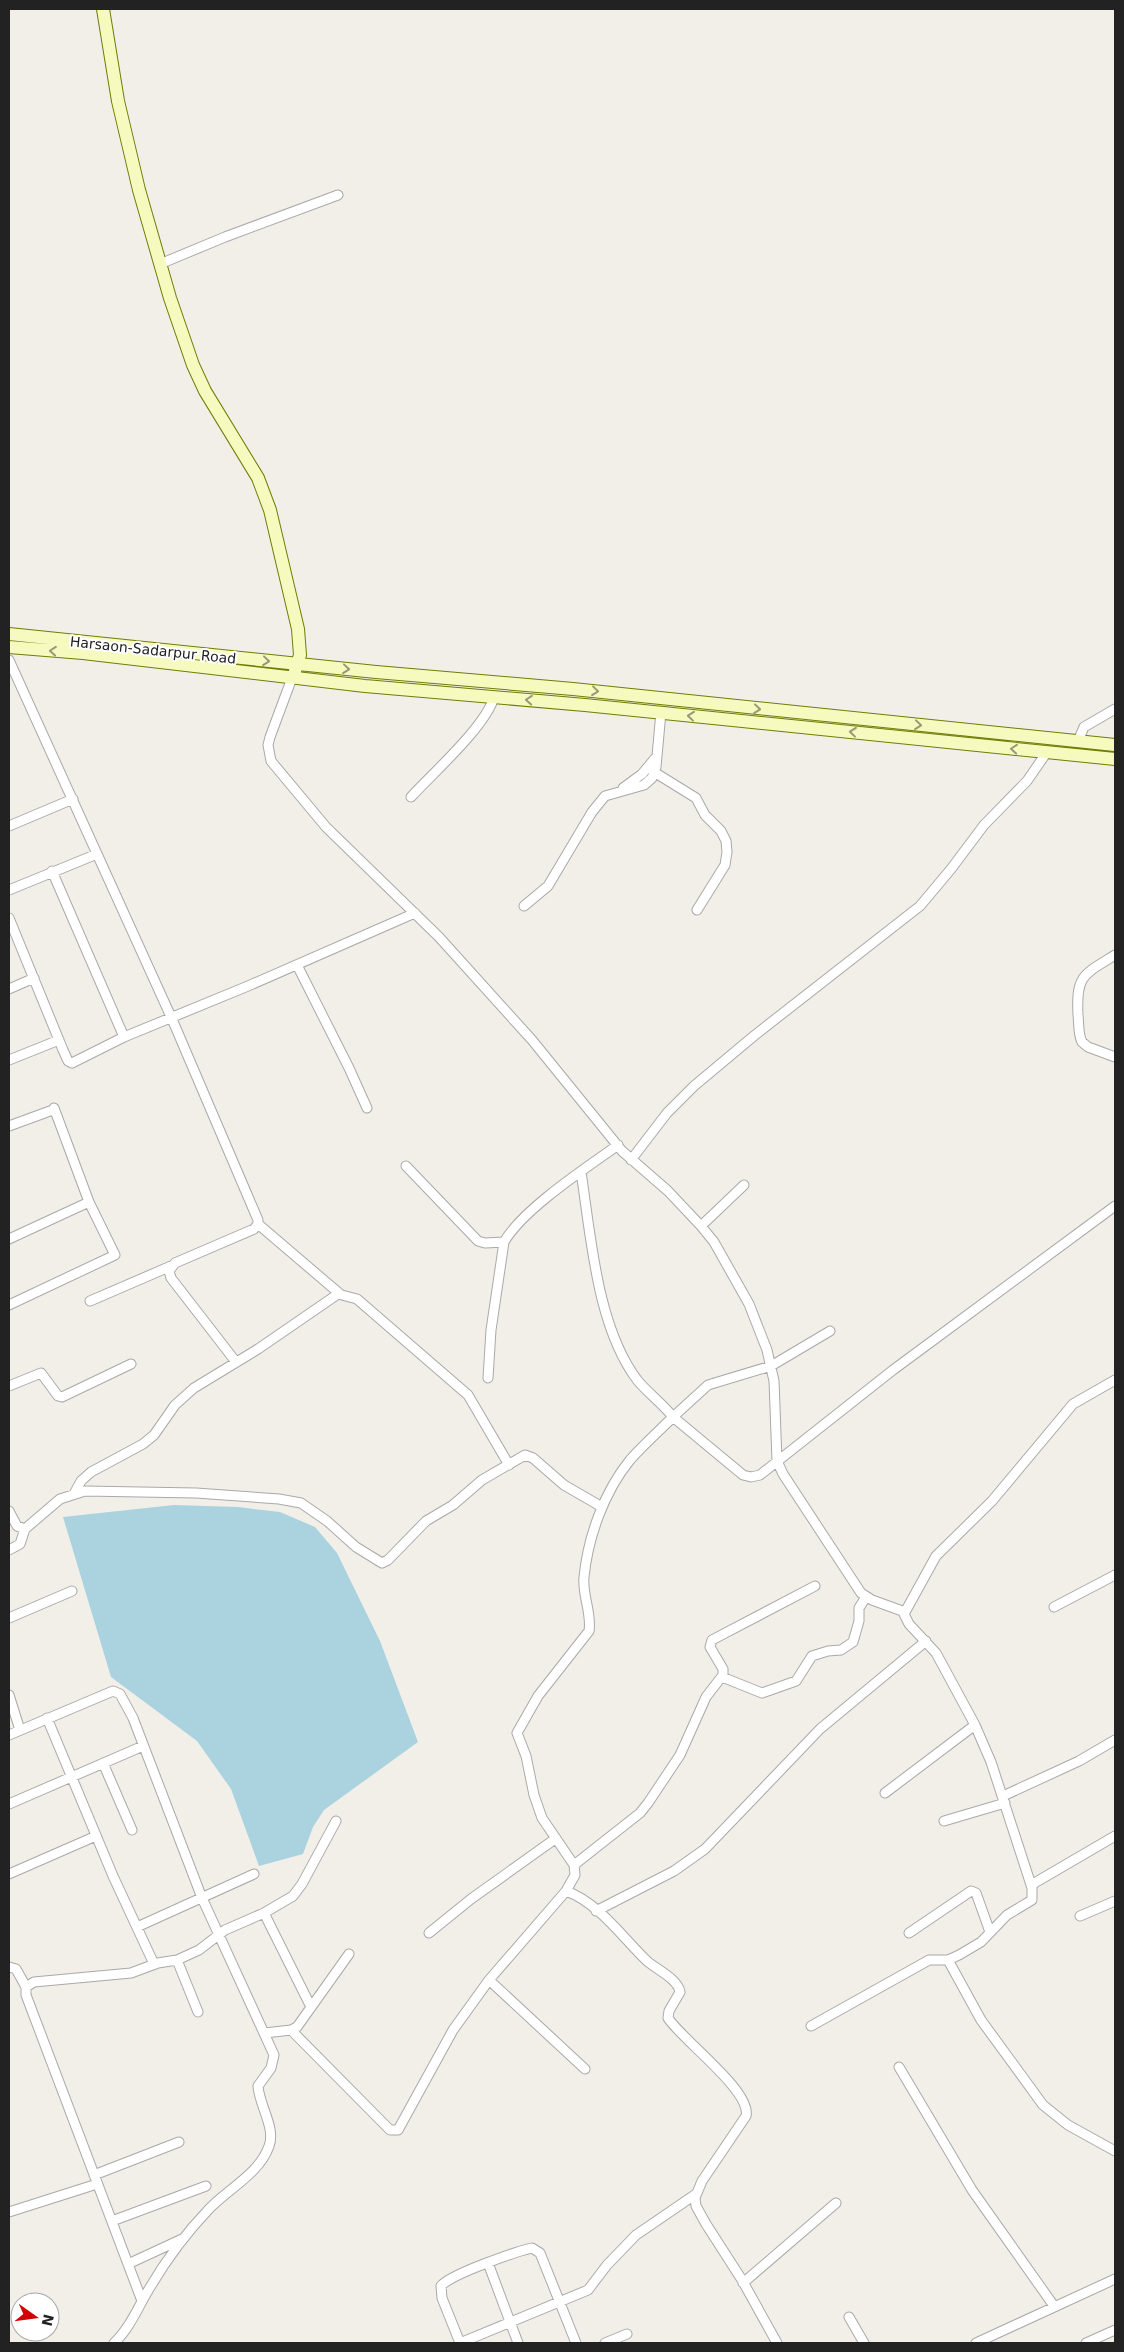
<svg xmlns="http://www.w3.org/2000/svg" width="1124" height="2352" font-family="'DejaVu Sans',sans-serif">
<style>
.water{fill:#aad3df}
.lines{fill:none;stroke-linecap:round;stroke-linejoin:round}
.street-casing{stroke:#a9a9a9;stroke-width:11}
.secondary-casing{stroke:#707d05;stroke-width:14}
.street{stroke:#fff;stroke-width:9}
.secondary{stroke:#f7fabf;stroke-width:12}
.oneway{stroke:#979978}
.labels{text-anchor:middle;stroke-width:4;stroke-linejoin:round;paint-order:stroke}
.street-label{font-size:14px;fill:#222;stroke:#fff}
</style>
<rect width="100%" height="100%" fill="#f2efe9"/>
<path class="water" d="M174,1505l64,2 42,5 35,15 22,26 43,88 38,101 -94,68 -11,17 -10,27 -44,12 -28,-77 -34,-48 -86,-64 -48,-160z"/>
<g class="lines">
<defs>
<path id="street" d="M160,264l65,-27 113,-42
M9,660l163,359 86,201v4l-4,5 -79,34 -6,8 2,7 65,84
M292,678l-22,59 -2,8 3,16 55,66 113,110 93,103 90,111 46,40 33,35 13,16 35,62 18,46 7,31 3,80 6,13 78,119 11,7 33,12
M1078,741l6,-14 31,-18
M654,772l42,26 9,17 16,16 5,10 1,11 -2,13 -28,45
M623,788l19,-14 15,-18
M411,797c22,-24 75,-71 83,-100
M9,826l64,-27
M52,871l72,166
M9,890l88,-36
M524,906l24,-20 44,-74 13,-16 39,-11 8,-7 4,-11 5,-55
M9,918l54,132 5,11 4,2 52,-26 124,-51 167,-73
M1115,955c-32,20 -39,20 -37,60 1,9 0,19 4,27l6,5 27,10
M297,965l52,103 18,40
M9,989l25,-11
M9,1060l50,-20
M9,1126l41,-15
M631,1160l36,-47 27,-27 61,-51 165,-129 31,-37 33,-44 43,-44 20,-29
M406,1166l72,75 7,2 19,-1
M258,1224l82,70
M701,1226l43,-41
M9,1239l80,-37
M90,1301l81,-35
M9,1305l106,-50 -26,-53 -35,-94
M830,1331l-59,35 -63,19 -35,32 70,58 8,2 9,-2 133,-105 222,-164
M488,1378l3,-48 13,-88c19,-33 82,-74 114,-97
M9,1386l32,-13 17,23 4,1 69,-33
M74,1494l7,-13 10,-9 52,-28 11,-9 21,-30 19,-17 64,-39 80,-55 19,5 111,96 41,70
M9,1511l8,15 8,3 35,-30 25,-8 111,2 83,6 22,4 26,18 29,26 26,16 6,-3 38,-39 27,-16 29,-25 43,-25 8,3 31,27 38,22
M9,1550l11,-6 5,-15
M1054,1607l61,-32
M9,1618l63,-27
M722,1677l40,16 34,-12 16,-25 16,-5 13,-1 12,-8 6,-21v-13l7,-11
M9,1695l11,35
M47,1718l66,158 41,88
M9,1735l104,-44 7,3 13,24 69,180 72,157 -3,13 -13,18c1,19 18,42 11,60 -9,27 -41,43 -60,63 -23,24 -43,51 -60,80 -11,18 -19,39 -35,54
M103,1763l29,67
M885,1793l90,-68
M1003,1796l76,-35 36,-21
M9,1804l134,-58
M944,1821l61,-18
M574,1865l66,-52 8,-10 32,-48 26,-58 17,-22v-6l-13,-22 2,-7 103,-54
M9,1874l87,-38
M1031,1885l84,-49
M566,1891c33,12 56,46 81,70 9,8 31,18 33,31l-11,19 -1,7c13,21 84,73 78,98l-44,65 -7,17 1,8 10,18 36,56 35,63
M596,1911l78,-40 31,-22 115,-120 106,-88
M264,1913l47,94
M1080,1916l35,-15
M137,1927l117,-53
M429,1933l42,-34 84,-60
M909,1933l62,-42 5,2 14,39
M177,1960l21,52
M948,1960l33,60 62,85 25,20 47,26
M9,1967l7,2 10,18
M489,1980l96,89
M811,2026l118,-66h19l11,-5 22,-13 26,-27 25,-15v-12l-41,-126 -16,-37 -39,-72 -27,-29 -5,-10 32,-58 56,-55 81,-97 42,-24
M291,2030l99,100h8l55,-100 36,-50 77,-89 9,-16 -1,-10 -32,-47 -8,-23 -8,-39 -9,-23 21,-37 51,-65c3,-18 -7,-36 -5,-54 4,-40 20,-85 46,-117 13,-15 29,-29 43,-43 -10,-13 -24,-23 -35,-36 -41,-53 -47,-144 -57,-209
M265,2033l26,-3 6,-3 52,-73
M899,2067l73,123 82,116
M94,2175l85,-33
M9,2212l88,-28
M112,2221l94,-35
M488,2263l30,80
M128,2264l54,-25
M743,2283l93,-80
M142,2301l-116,-306v-8l8,-5 97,-9 27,-10 19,-3 22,-10 26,-20 39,-17 29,-17 9,-12 34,-63
M849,2317l15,26
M460,2343l128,-53 19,-25 29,-30 60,-41
M460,2343l-18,-45 -1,-12c10,-12 74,-34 91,-38l8,5 36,90
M605,2343l22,-9
M976,2343l139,-64
M1086,2343l29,-13"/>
<path id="secondary" d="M103,9l15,92 21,89 31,108 23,67 12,26 53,87 12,32 28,119 2,26 -5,16
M9,634l367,38 197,17 542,56
M9,647l74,6 282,33 220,19 530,54"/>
</defs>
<use href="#street" class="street-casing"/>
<use href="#secondary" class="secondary-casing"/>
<use href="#street" class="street"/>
<use href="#secondary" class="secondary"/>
</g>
<defs><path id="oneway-chevron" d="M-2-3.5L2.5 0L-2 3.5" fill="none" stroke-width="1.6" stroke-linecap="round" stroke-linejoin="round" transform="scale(1.25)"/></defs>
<g class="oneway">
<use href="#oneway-chevron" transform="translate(53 651) rotate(-175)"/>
<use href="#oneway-chevron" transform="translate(266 661) rotate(6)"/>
<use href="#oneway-chevron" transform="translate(346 669) rotate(6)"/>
<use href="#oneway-chevron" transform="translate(595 691) rotate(6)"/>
<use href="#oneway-chevron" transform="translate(529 700) rotate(-175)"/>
<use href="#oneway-chevron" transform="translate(757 709) rotate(6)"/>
<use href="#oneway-chevron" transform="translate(691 716) rotate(-174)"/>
<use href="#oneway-chevron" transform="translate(918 725) rotate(6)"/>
<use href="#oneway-chevron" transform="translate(853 732) rotate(-174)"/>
<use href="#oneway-chevron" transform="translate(1014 749) rotate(-175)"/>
</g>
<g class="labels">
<g class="street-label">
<text transform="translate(153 650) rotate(6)" y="5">Harsaon-Sadarpur Road</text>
</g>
</g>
<rect width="1124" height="2352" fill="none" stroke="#222222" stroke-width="20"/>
<g transform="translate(35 2317) rotate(104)"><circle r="24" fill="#ffffff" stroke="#a7a7a7"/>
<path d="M0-4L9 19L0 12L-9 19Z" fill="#d40000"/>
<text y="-8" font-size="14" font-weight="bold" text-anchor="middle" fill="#222222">N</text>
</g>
</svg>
